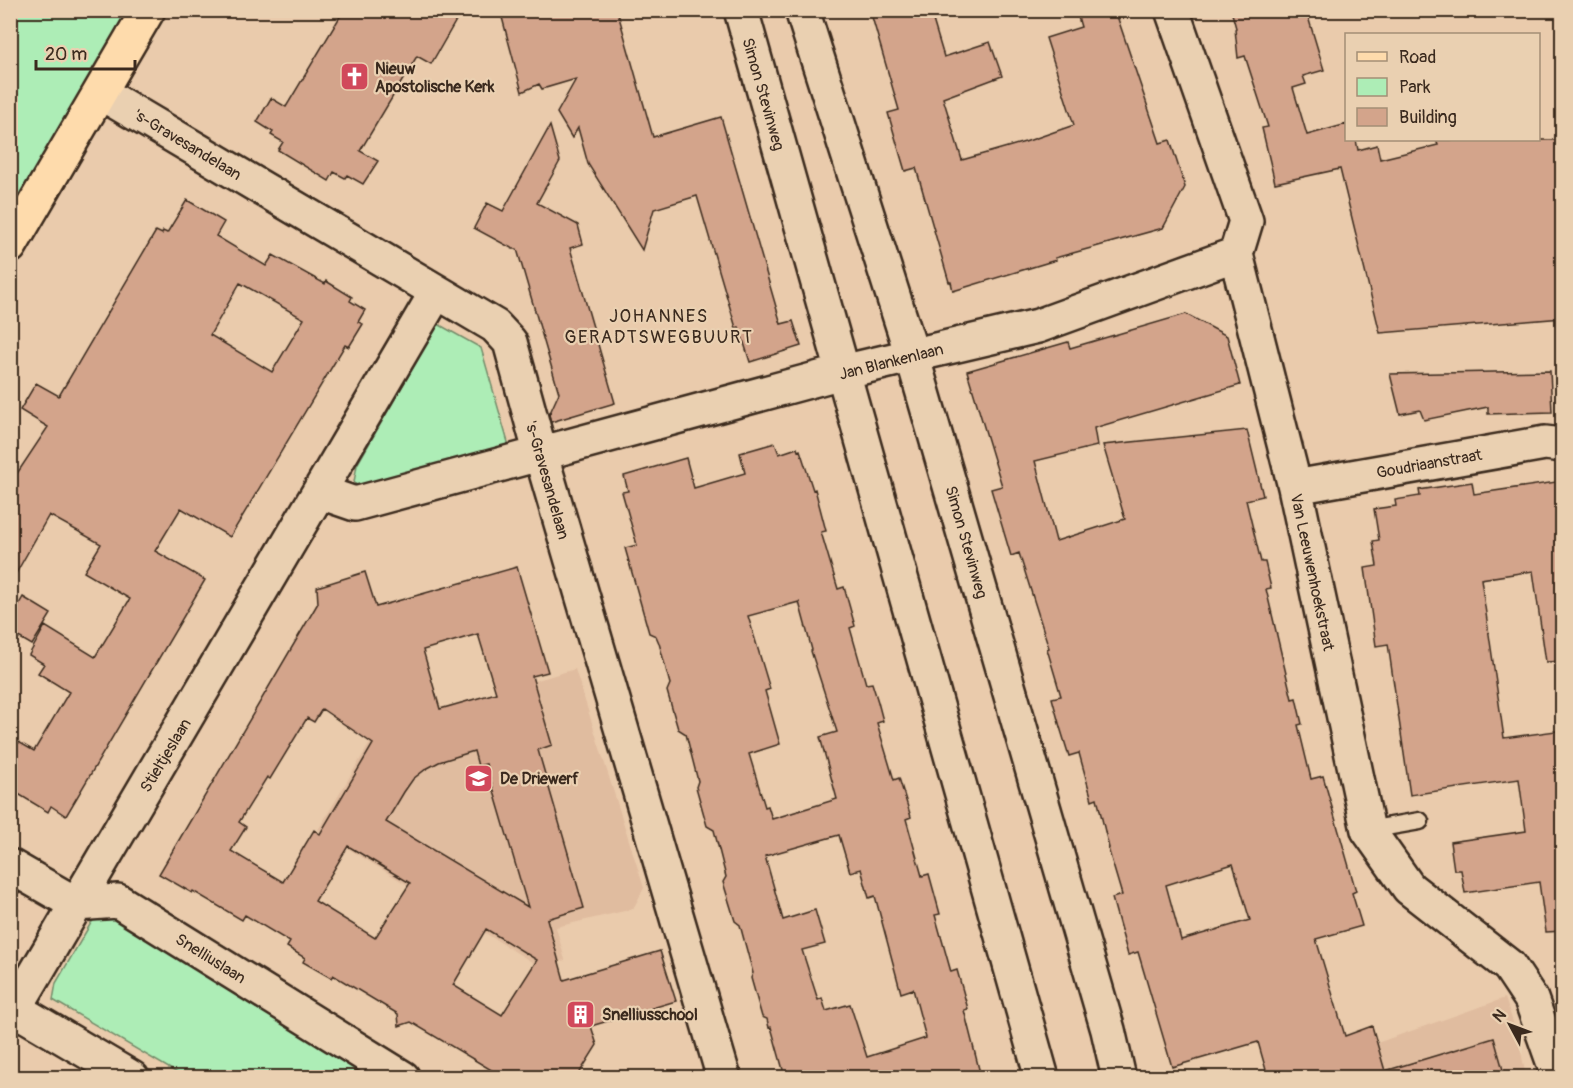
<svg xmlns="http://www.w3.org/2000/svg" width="1573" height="1088" font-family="Pangolin,sans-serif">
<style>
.built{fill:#e0bc9f}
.green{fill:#adedb6;stroke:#748c6a;stroke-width:1.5}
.building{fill:#d3a48b;stroke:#3b2a1e;stroke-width:1.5;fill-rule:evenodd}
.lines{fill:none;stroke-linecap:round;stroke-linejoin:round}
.service-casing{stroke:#3b2a1e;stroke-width:21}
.minor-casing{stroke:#3b2a1e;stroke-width:38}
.tertiary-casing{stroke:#3b2a1e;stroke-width:38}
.primary-casing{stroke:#3b2a1e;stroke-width:38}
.path{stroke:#3b2a1e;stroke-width:4;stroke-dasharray:1.5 4.5;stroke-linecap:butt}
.service{stroke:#ead0b1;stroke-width:16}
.minor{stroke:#ead0b1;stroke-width:33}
.tertiary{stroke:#ead0b1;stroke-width:33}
.primary{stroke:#fedbac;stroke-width:33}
.labels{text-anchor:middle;stroke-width:4.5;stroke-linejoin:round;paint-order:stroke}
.poi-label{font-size:16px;font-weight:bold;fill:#3b2a1e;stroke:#ead0b1;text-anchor:start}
.street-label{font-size:16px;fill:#3b2a1e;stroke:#ead0b1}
.neighbourhood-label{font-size:18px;letter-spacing:1.5px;fill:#3b2a1e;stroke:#ead0b1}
</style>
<rect width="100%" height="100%" fill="#eacbac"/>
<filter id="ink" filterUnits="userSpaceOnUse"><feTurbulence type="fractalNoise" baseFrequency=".0167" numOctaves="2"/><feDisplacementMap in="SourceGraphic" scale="12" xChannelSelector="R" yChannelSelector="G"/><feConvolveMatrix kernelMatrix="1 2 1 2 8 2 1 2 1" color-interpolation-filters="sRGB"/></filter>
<g filter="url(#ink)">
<path class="built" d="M575,669l69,219 -11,21 -77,18 9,33 -25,7 -222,-137 62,-104z
M1505,998l13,39 8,40 -243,1v-2z"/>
<path class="green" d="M11,11h124l-124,206 -1,-206z
M438,324l43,24 30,105 -150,38 -7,-9 3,-17z
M111,917l270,160h-197l-131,-77 3,-17 35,-60 4,-4z"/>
<path class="building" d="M344,10h118l-31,54 -14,-8 -57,95 18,10 -15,23 -16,-9 -2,3 -11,-6 -5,9 -51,-31 5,-8 -12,-7 2,-3 -16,-10 14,-24 15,9z
M500,10h117l36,127 68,-20 60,207 12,-3 8,25 -51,16 -11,-35 -3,1 -39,-132 -43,13 -12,41 -54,-86 -10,-36 -6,10 -15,-25 19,-34 -34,10 -3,-5 -17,8z
M870,10h60l14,47 46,-15 12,34 -59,22 19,62 63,-18 49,-17 -28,-87 35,-11 -5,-17h39l45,133 10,-3 15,47 -22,41 -108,30 1,2 -103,31 -2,-9h-2l-33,-114 -11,3 -17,-58 11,-3z
M1231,10h75l18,60 -21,6 3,8 -13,4 14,47 40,-11v16h9l2,10 19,-5 3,14 58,-14 -2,-5h127v178l-183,15 -40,-164 -65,14 -13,-55 6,-1 -23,-71 -7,2 -3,-29 1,-1z
M550,126l10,35 -23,42 41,22 5,19 -13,4 45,155 -64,19 -2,-7 10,-22 -42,-144h-4l-39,-21 13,-25 16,8z
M187,200l37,22 -8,14 50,30 7,-11 52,29 1,-3 26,16 -2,4 15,9 -7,12 5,2 -14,23 -4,-2 -115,192 -49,-29 -26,43 50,29 -139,236 -15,-10 -3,6 -38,-23v-52l24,14 35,-59 -31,-19 6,-9 -15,-9 16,-29 50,31 35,-58 -46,-27 17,-28 -52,-29 -39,69v-100l38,-57 -28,-17 16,-27 23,13 97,-165 6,3 1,-3 4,2zM240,283l64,36 -32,53 -62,-37z
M1186,314l41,22 13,49 -146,43 3,18 -62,15 21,80 69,-22 -22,-74 144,-15 16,66 -17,4 15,62h4l6,26 -5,1 26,110 4,-1 6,26 -4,1 13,54 12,-3 33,115 -4,2 10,33 -46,13 29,97 27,-10 13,45 109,-33 11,39h-237l-10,-35 -86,25 -34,-115 -10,3 -16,-57 10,-3 -14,-47h1l-12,-50 -5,2 -13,-47 -10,3 -9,-29 -8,-29 9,-2 -14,-47 2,-1 -30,-95 -8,3 -20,-67 11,-3 -35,-115 101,-29 2,6zM1233,864l17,56 -69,20 -15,-55z
M1550,371l2,41 -64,2v-7l-64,13 -4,-10 -20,4 -10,-40z
M775,443l4,11 18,-6 1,3 2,-1 13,40 2,-1 11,42 -5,1 17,57 6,-2 11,39 -5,2 16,56 6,-1 6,19 5,19 -6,2 17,57 5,-2 12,39 -5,2 16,57 7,-2 11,40 -5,1 16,57 6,-2 11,39 -4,1 17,67h-196l-14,-50 -2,1 -2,-9 -5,-2 -11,-39 2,-5 -13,-48 -5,-4 -12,-39 3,-5 -12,-47 -7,-4 -11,-39 2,-6 -12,-47 -8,-5 -11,-38 3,-7 -11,-41 -3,-7 -7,-3 -24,-85 12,-3 -15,-53 6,-1 -4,-15 62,-18 8,30 51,-15 -5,-20zM799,602l13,48 -1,1 26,81 -17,5 17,62 -65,20 -4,-13 -3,1 -16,-53 31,-10 -15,-53 5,-2 -22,-73zM839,835l11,37 11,-3 8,29 6,-2 26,97 12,-4 13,49 -59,19 -17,-53 -24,7 -4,-13 -4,2 -16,-50 23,-6 -10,-34 -32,10 -18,-64z
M1563,481v180l-17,1 -13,-91 -52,8 23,159 59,-8v201l-17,1 -7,-50 -74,11 -4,-23h-7l-4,-28 76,-11 -7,-52 -109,16 -22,-151 -12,2 -11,-78 12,-2 -4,-25 6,-1 -5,-31 22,-3 -1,-6 25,-4 -1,-6 53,-8 2,12z
M517,567l31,105 -16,4 20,69 -14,5 46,158 -37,11 17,61 96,-29 16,50 -85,25 6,19 -20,32h-74l-92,-55 -12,4 -1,-12 -65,-39 -2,3 -28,-16 2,-4 -18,-11 3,-5 -45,-27 -3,5 -49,-29 -1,2 -33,-19 159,-271 -1,-16 48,-15 11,35zM478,634l18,59 -56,16 -17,-59zM322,709l51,35 -53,90 -6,-4 -31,52 -52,-31 15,-24 -7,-5 28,-45 3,2 37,-61 7,4zM474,751l4,15 8,-2 42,143 -142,-85 18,-30 9,-13 13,-10 13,-7zM348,846l62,37 -35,55 -60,-37zM486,929l51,31 -35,55 -49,-30z
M23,597l28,17 -19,31 -22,-13v-12z"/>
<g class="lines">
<defs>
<path id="service" d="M1368,830l52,-9"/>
<path id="minor" d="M1172,10l74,211 -10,33 59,233 73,343 41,58 100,78 22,33 28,79
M101,93l394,233 15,16 31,113 183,623
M1295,487l250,-44 17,2
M320,492l35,12 487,-132 196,-46 198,-72
M10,866l66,38 42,-3 285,177
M15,1009l117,69
M10,1017l426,-724"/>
<path id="tertiary" d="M741,10l301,1068
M802,10l110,345 196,675 11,48"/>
<path id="primary" d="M10,246l138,-236"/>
</defs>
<use href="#service" class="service-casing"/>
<use href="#minor" class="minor-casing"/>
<use href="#tertiary" class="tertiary-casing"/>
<use href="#primary" class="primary-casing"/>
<path class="path" d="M10,290l8,-12"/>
<use href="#service" class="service"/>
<use href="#minor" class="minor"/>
<use href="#tertiary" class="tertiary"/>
<use href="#primary" class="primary"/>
</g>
</g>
<defs>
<symbol id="church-square" viewBox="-11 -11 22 22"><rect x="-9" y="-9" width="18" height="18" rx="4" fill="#d1495b" stroke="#ead0b1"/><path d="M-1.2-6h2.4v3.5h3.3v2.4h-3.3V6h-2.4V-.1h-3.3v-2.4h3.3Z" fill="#fff"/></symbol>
<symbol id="school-square" viewBox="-11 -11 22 22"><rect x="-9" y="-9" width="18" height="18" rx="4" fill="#d1495b" stroke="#ead0b1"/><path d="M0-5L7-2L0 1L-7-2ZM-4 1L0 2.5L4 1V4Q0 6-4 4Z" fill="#fff"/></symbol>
<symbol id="building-square" viewBox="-11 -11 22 22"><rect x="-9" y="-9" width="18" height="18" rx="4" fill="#d1495b" stroke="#ead0b1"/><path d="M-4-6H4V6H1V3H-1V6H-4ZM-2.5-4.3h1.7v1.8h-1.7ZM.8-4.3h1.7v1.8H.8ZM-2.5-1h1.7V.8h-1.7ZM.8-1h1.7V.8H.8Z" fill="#fff"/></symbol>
</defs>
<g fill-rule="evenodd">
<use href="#church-square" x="338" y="60" width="33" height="33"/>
<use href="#school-square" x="462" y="762" width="33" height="33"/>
<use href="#building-square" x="564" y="998" width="33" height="33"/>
</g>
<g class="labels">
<g class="poi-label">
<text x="375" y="74">Nieuw<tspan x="375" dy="18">Apostolische Kerk</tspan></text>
<text x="500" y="784">De Driewerf</text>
<text x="602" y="1020">Snelliusschool</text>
</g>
<g class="street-label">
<text transform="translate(764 94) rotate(74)" y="6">Simon Stevinweg</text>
<text transform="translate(188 144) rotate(31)" y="6">'s-Gravesandelaan</text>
<text transform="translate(891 361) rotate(-14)" y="6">Jan Blankenlaan</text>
<text transform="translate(1429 463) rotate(-10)" y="6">Goudriaanstraat</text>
<text transform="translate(548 480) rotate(74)" y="6">'s-Gravesandelaan</text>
<text transform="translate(967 542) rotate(74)" y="6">Simon Stevinweg</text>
<text transform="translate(1313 572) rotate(78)" y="6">Van Leeuwenhoekstraat</text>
<text transform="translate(165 755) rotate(-59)" y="6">Stieltjeslaan</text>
<text transform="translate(211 958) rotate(32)" y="6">Snelliuslaan</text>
</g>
<g class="neighbourhood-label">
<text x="659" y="322">JOHANNES<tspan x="659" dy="21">GERADTSWEGBUURT</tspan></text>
</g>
</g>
<rect width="1573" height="1088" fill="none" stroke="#ead0b1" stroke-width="36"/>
<rect x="18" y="18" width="1537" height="1052" fill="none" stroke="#3b2a1e" stroke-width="2" filter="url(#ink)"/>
<rect x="1345" y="33" width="195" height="108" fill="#ead0b1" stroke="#a48e76" stroke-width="1.5"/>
<rect x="1357" y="52" width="30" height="9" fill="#fedbac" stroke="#a48e76" stroke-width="1.5"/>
<text x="1399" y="63" font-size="18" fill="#3b2a1e">Road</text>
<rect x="1357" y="78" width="30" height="18" fill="#adedb6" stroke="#a48e76" stroke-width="1.5"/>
<text x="1399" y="93" font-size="18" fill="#3b2a1e">Park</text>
<rect x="1357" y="108" width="30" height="18" fill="#d3a48b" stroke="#a48e76" stroke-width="1.5"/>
<text x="1399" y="123" font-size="18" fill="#3b2a1e">Building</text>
<g transform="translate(1510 1025) rotate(311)" stroke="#ead0b1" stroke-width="4.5" paint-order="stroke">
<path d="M0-4.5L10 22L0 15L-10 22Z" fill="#3b2a1e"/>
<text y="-9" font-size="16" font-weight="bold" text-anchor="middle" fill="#3b2a1e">N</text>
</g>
<path d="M36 60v9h99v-9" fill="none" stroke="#3b2a1e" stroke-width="3"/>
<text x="45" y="60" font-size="18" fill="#3b2a1e" stroke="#ead0b1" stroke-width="4.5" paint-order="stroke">20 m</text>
</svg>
